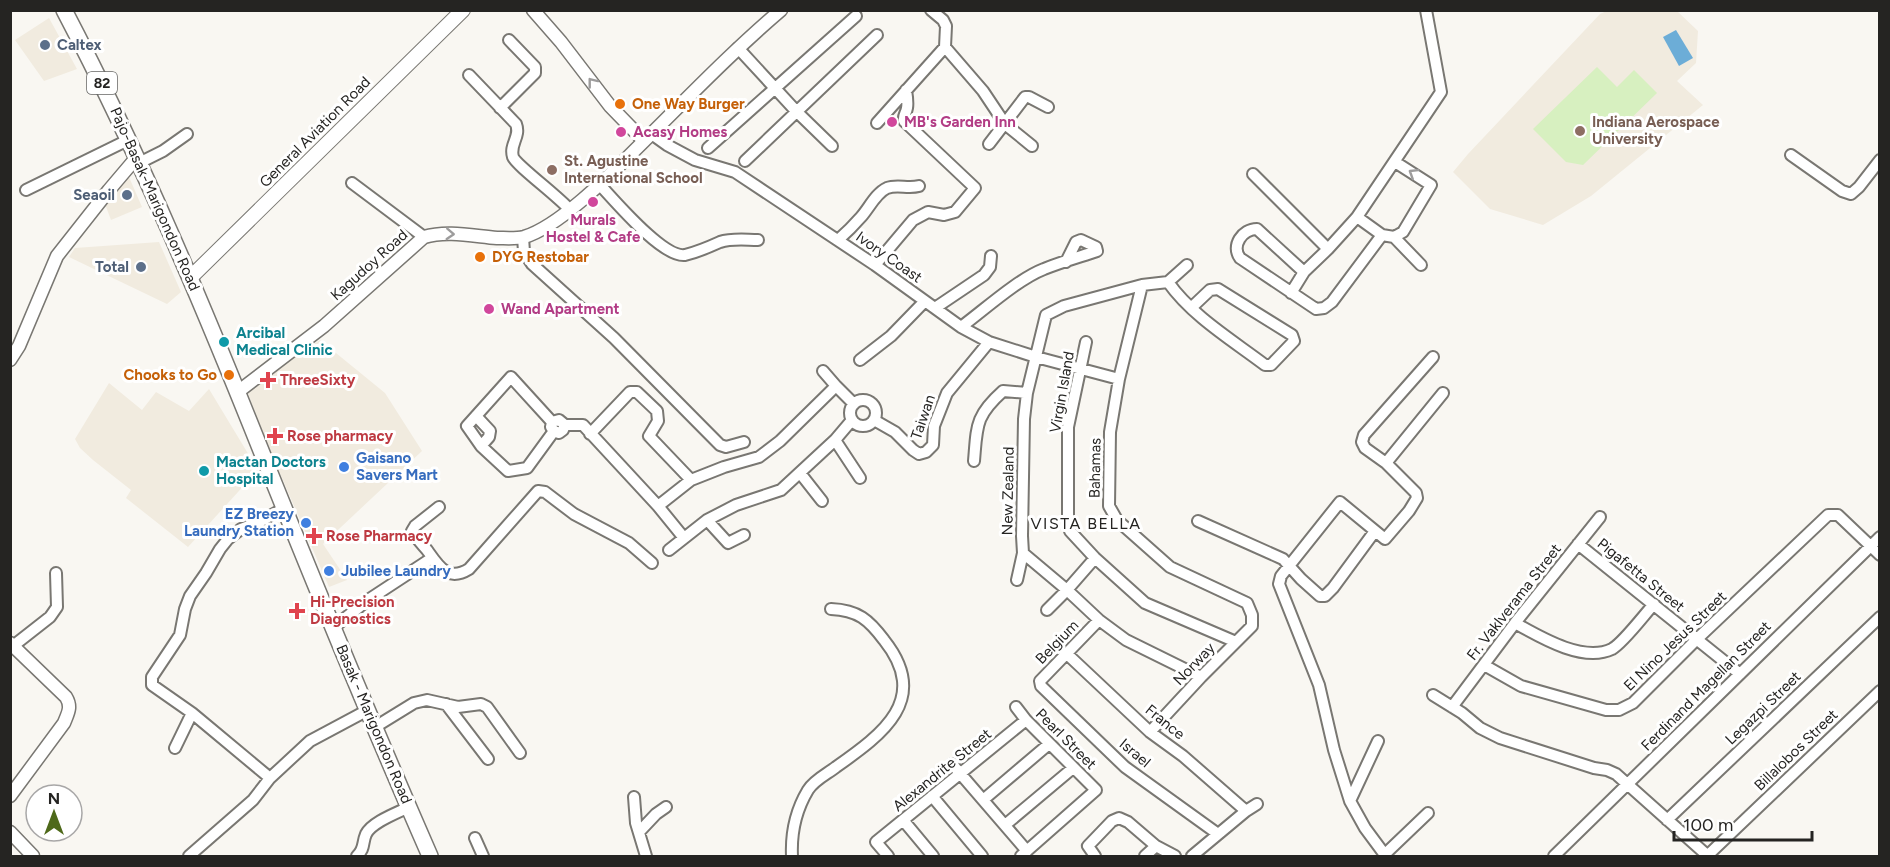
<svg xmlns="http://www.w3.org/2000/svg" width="1890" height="867" font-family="Figtree,sans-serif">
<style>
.built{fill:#f1ebdf}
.green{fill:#d7f0c0}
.water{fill:#6cadd7}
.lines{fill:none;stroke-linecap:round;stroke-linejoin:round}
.minor-casing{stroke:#797772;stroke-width:14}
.tertiary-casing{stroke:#797772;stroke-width:15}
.secondary-casing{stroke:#797772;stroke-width:16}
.primary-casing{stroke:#797772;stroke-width:18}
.minor{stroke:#fff;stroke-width:10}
.tertiary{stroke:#fff;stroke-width:12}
.secondary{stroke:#fff;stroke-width:14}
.primary{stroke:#fff;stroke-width:15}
.oneway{stroke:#9d9c9c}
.service-dot{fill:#5c6f8a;stroke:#fff;stroke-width:2}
.food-dot{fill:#e8710a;stroke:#fff;stroke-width:2}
.hotel-dot{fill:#d1479c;stroke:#fff;stroke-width:2}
.education-dot{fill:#8d6e63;stroke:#fff;stroke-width:2}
.culture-dot{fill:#0f9aa8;stroke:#fff;stroke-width:2}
.health-dot{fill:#e0444e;stroke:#fff;stroke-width:2}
.shop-dot{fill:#3f7fe0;stroke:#fff;stroke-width:2}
.labels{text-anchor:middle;stroke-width:6;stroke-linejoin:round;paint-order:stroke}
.shield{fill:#fff;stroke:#666664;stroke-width:1.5}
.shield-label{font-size:14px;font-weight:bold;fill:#252422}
.service-label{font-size:15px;font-weight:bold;fill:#4e5e75;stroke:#fff;text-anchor:end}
.food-label{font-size:15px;font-weight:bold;fill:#c56008;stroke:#fff;text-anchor:start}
.hotel-label{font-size:15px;font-weight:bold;fill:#b23c85;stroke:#fff;text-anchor:start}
.education-label{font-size:15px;font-weight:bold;fill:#785e54;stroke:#fff;text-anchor:start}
.street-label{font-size:15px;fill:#252422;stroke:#fff}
.culture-label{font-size:15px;font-weight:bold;fill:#0d838f;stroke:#fff;text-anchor:start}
.health-label{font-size:15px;font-weight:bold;fill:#be3a42;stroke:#fff;text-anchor:start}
.shop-label{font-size:15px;font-weight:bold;fill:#366cbe;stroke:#fff;text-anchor:start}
.neighbourhood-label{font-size:16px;letter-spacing:1.5px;fill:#252422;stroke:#fff}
</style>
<rect width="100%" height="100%" fill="#f9f7f2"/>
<path class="built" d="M1609,10l68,1 21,20 -2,32 -19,18 26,24 -112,91 -48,29 -53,-16 -37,-37 15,-18 132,-140z
M49,18l28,51 -33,12 -29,-41z
M129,177l13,30 -31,13 -6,-16z
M159,242l22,50 -14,12 -98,-47 6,-9z
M320,340l65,53 37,58 -99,93 24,36 -18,7 -69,-160 -13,-37z
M109,383l33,27 14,-18 33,19 20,-22 49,81 -70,77 -62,-49 5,-8 -38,-30 -13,-12 -5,-9z"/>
<path class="green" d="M1597,67l20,20 17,-17 23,23 -74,72 -17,-3 -33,-33z"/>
<path class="water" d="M1676,30l17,28 -14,8 -16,-29z"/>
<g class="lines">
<defs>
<path id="minor" d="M945,47l38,44 22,33 27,22
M738,48l58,63 36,35
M469,75l47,49c5,13 -7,20 -3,33 3,8 46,40 56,52
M500,108l35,-35v-6l-26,-27
M877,123l68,-76 1,-21 -3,-6 -12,-10
M653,135l14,10 28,15 40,12 140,93 86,62 28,15 47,15 83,22
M989,144l36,-47h4l19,10
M708,148l148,-132
M1791,155l51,36 9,3 8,-7 21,-27
M745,161l132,-126
M139,163l24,-12 24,-17
M1253,174l75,75
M352,183l72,54
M600,185c15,16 63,73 85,70 12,-3 24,-8 35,-13 12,-4 26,-2 38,-2
M26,190l102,-50
M1357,217l25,18 12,2 9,-5 28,-47 -36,-23
M523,237l1,15 8,12 82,74 106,107 6,2 18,-5
M1394,237l27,28
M838,240c8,-7 16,-15 23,-23 8,-9 15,-24 26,-29 10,-4 21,1 32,-2
M875,265l38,-45 15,-8 16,3 11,-3 20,-24 -71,-67c-1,-6 2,-7 3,-13 1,-5 0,-12 -1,-18
M1304,272l-47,-43c-15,0 -26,17 -17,29l76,51 8,-1 8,-6 50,-67
M1168,282c24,34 64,58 97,83h6l23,-24 -2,-6 -74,-46 -8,1 -19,18
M1142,285l-23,94 -9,53 -1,74 8,14 53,47 77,36 5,12v11l-51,51 -51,55
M1291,293l13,-21 24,-23 29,-32 84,-125 -15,-82
M935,308l49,-33 6,-8 1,-11
M961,327c23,-17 57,-48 83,-58 17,-7 35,-12 53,-18l-1,-4 -15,-7 -5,2 -10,20
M1086,342l-18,85v94l2,10 25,27 50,45 91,39
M860,360l31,-24 34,-35
M836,386l18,18
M850 413a13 13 0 1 1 26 0a13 13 0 1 1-26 0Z
M476,416l14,15 -1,6 -8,9
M852,420l-17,20 25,38
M874,420l21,12 18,18 6,4 7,-2 7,-7 1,-19 13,-33 42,-51
M552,422l7,-2 6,5 -2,5 -4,3 -5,-2 -3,-4 1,-5 -41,-45 -44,49 14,20 27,25 19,-3 27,-37
M565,425h18l75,81 26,32
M590,434l40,-42h7l20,19 1,10 -9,15 42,44
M974,461c3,-35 1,-45 29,-70l24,2
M1386,463l-21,-15 -3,-6 2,-7 69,-78
M800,473l22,28
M658,506l33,-26 33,-13 35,-10 21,-16 56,-55 -13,-15
M439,507l-24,19 -3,5c4,7 10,13 15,19 12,17 21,32 42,19l69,-78 7,1 29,22 55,29 23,20
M707,520l21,23 16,-8
M1198,521l85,38 18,20 19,17h5l8,-8 42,-57
M1578,544l162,130
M669,550l38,-30 29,-15 45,-15 54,-50
M1023,553l44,37 32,30 27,20 75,37
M1017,580l6,-27 -1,-17 2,-117 3,-26 19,-78 18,-9 78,-21 26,-3 19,-17
M1047,610l20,-20 28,-32
M1099,620l-59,61 1,5 84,81 93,67
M1515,623c25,14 68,40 97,26 11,-6 32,-34 42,-45
M334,627l34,-27 64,-42
M13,646l37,-29 7,-10 -1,-34
M1067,654l83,78 33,24 63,55
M1484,665l37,21 85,24h13l14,-7 64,-64 131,-124h10l42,40
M1433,695l29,18 18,15 20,10 94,30 13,2 9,4 92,82
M446,704l42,55
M1016,707l10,13 70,70 -75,66
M1452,707l63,-84 85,-106
M375,727l39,-24 13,-3 31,7 23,-3 6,3 33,46
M175,748l17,-35
M952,764l75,87
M270,778l-78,-65 -40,-28v-8l28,-42 5,-26 5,-13 16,-23 14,-24 8,-10 13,-10 16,-6 28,-15
M932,796l50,60
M634,797l2,26 10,33
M983,800l66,-56
M1350,801l28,-60
M903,820l30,36
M1667,820l213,-203
M1005,825l68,-57
M639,832l17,-18 10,-7
M475,838l8,18
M1385,855l-20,-27 -15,-27 -16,-51 -15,-65 -40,-101 2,-8 59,-74 45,37 24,-28 8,-13 -1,-5 -30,-30 57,-70
M189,856l64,-56 17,-22 40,-37 58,-31
M357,856c8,-7 5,-13 9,-22 6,-12 31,-21 43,-27
M792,856c-1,-22 4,-46 16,-66 6,-10 19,-16 28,-23 47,-33 95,-68 48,-127 -15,-20 -26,-30 -53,-31
M888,856l-12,-14 150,-122
M1095,856l-7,-10 24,-25 7,-3 9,4 28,24 19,10
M1145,856l11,-10
M1192,856l54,-45 11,-7
M1383,856l45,-43
M1554,856l326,-319
M1707,856l173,-165"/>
<path id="tertiary" d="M533,10l28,32 49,64 34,35
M10,360l9,-14 38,-90 52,-66 28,-33
M239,391l85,-65 100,-89c23,-7 49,-1 73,1 8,0 19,1 27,-1 34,-10 83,-59 108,-84 49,-48 96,-98 149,-143
M10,643l56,54c6,10 2,16 -2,26l-54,73
M10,832l23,24"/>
<path id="secondary" d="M191,277l272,-267"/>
<path id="primary" d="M64,10c77,147 141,300 202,453 53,132 107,263 164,393"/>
</defs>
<use href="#minor" class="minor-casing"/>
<use href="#tertiary" class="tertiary-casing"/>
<use href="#secondary" class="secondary-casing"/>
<use href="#primary" class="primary-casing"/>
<use href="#minor" class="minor"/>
<use href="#tertiary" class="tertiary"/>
<use href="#secondary" class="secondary"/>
<use href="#primary" class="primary"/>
</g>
<defs><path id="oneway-chevron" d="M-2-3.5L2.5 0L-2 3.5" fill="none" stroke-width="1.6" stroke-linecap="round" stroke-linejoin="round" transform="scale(1.5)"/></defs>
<g class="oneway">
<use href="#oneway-chevron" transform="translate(592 82) rotate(-128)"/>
<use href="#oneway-chevron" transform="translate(1413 173) rotate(-148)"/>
<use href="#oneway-chevron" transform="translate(450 234) rotate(3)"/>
</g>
<g class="service-dot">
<circle cx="45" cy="45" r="6"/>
<circle cx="127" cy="195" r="6"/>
<circle cx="141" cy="267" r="6"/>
</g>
<g class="food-dot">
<circle cx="620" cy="104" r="6"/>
<circle cx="480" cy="257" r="6"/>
<circle cx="229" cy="375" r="6"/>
</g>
<g class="hotel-dot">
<circle cx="892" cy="122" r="6"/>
<circle cx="621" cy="132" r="6"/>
<circle cx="593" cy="202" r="6"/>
<circle cx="489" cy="309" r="6"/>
</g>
<g class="education-dot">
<circle cx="1580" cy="131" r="6"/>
<circle cx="552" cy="170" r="6"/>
</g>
<g class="culture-dot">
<circle cx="224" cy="342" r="6"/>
<circle cx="204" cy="471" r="6"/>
</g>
<g class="health-dot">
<path d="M265 371h6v6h6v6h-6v6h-6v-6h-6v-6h6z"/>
<path d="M272 427h6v6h6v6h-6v6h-6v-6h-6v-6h6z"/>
<path d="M311 527h6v6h6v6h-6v6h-6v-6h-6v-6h6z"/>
<path d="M294 602h6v6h6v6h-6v6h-6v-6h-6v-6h6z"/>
</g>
<g class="shop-dot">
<circle cx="344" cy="467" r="6"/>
<circle cx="306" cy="523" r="6"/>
<circle cx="329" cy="571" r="6"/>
</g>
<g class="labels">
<rect class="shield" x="87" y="72" width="30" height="22" rx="4.5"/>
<g class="shield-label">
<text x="102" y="88">82</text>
</g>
<g class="service-label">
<text x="57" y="50" text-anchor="start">Caltex</text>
<text x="115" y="200">Seaoil</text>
<text x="129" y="272">Total</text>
</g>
<g class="food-label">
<text x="632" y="109">One Way Burger</text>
<text x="492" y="262">DYG Restobar</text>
<text x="217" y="380" text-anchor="end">Chooks to Go</text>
</g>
<g class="hotel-label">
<text x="904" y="127">MB's Garden Inn</text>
<text x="633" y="137">Acasy Homes</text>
<text x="593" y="225" text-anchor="middle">Murals<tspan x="593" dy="17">Hostel &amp; Cafe</tspan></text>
<text x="501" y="314">Wand Apartment</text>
</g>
<g class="education-label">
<text x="1592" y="127">Indiana Aerospace<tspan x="1592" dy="17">University</tspan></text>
<text x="564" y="166">St. Agustine<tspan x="564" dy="17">International School</tspan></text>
</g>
<g class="street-label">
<text transform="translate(315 132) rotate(-45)" y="5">General Aviation Road</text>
<text transform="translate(155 199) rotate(66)" y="5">Pajo-Basak-Marigondon Road</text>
<text transform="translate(889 257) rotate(35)" y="5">Ivory Coast</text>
<text transform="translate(369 265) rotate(-42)" y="5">Kagudoy Road</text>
<text transform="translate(1062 392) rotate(-80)" y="5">Virgin Island</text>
<text transform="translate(923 417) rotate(-71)" y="5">Taiwan</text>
<text transform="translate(1095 468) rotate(-89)" y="5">Bahamas</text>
<text transform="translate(1008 491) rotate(-89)" y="5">New Zealand</text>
<text transform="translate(1641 575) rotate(39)" y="5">Pigafetta Street</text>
<text transform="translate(1514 602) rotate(-52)" y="5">Fr. Vaklverama Street</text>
<text transform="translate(1675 641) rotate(-44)" y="5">El Nino Jesus Street</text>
<text transform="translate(1057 642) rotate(-46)" y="5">Belgium</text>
<text transform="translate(1194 664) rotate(-46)" y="5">Norway</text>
<text transform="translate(1706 686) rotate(-45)" y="5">Ferdinand Magellan Street</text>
<text transform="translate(1763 708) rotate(-44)" y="5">Legazpi Street</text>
<text transform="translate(1165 722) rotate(39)" y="5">France</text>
<text transform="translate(374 724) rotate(67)" y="5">Basak - Marigondon Road</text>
<text transform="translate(1066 739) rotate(45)" y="5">Pearl Street</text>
<text transform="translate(1796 750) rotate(-44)" y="5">Billalobos Street</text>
<text transform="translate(1135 753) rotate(40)" y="5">Israel</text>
<text transform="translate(942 770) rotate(-39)" y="5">Alexandrite Street</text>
</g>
<g class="culture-label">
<text x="236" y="338">Arcibal<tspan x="236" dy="17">Medical Clinic</tspan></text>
<text x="216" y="467">Mactan Doctors<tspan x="216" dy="17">Hospital</tspan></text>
</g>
<g class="health-label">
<text x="280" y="385">ThreeSixty</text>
<text x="287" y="441">Rose pharmacy</text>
<text x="326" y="541">Rose Pharmacy</text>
<text x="310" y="607">Hi-Precision<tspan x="310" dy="17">Diagnostics</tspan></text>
</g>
<g class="shop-label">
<text x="356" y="463">Gaisano<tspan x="356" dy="17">Savers Mart</tspan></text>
<text x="294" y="519" text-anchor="end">EZ Breezy<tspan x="294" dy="17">Laundry Station</tspan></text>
<text x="341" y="576">Jubilee Laundry</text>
</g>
<g class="neighbourhood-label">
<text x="1086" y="529">VISTA BELLA</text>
</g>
</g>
<rect width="1890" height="867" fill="none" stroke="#252422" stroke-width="24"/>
<g transform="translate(54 813)"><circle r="28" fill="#ffffff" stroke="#a8a7a7" stroke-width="1.5"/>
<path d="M0-4.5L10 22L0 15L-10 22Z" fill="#4e691a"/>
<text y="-9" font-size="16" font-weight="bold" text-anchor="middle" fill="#252422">N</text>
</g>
<path d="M1674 831v9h138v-9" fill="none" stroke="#252422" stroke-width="3"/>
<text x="1683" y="831" font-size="18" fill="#252422" stroke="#ffffff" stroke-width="4.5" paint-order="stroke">100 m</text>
</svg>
